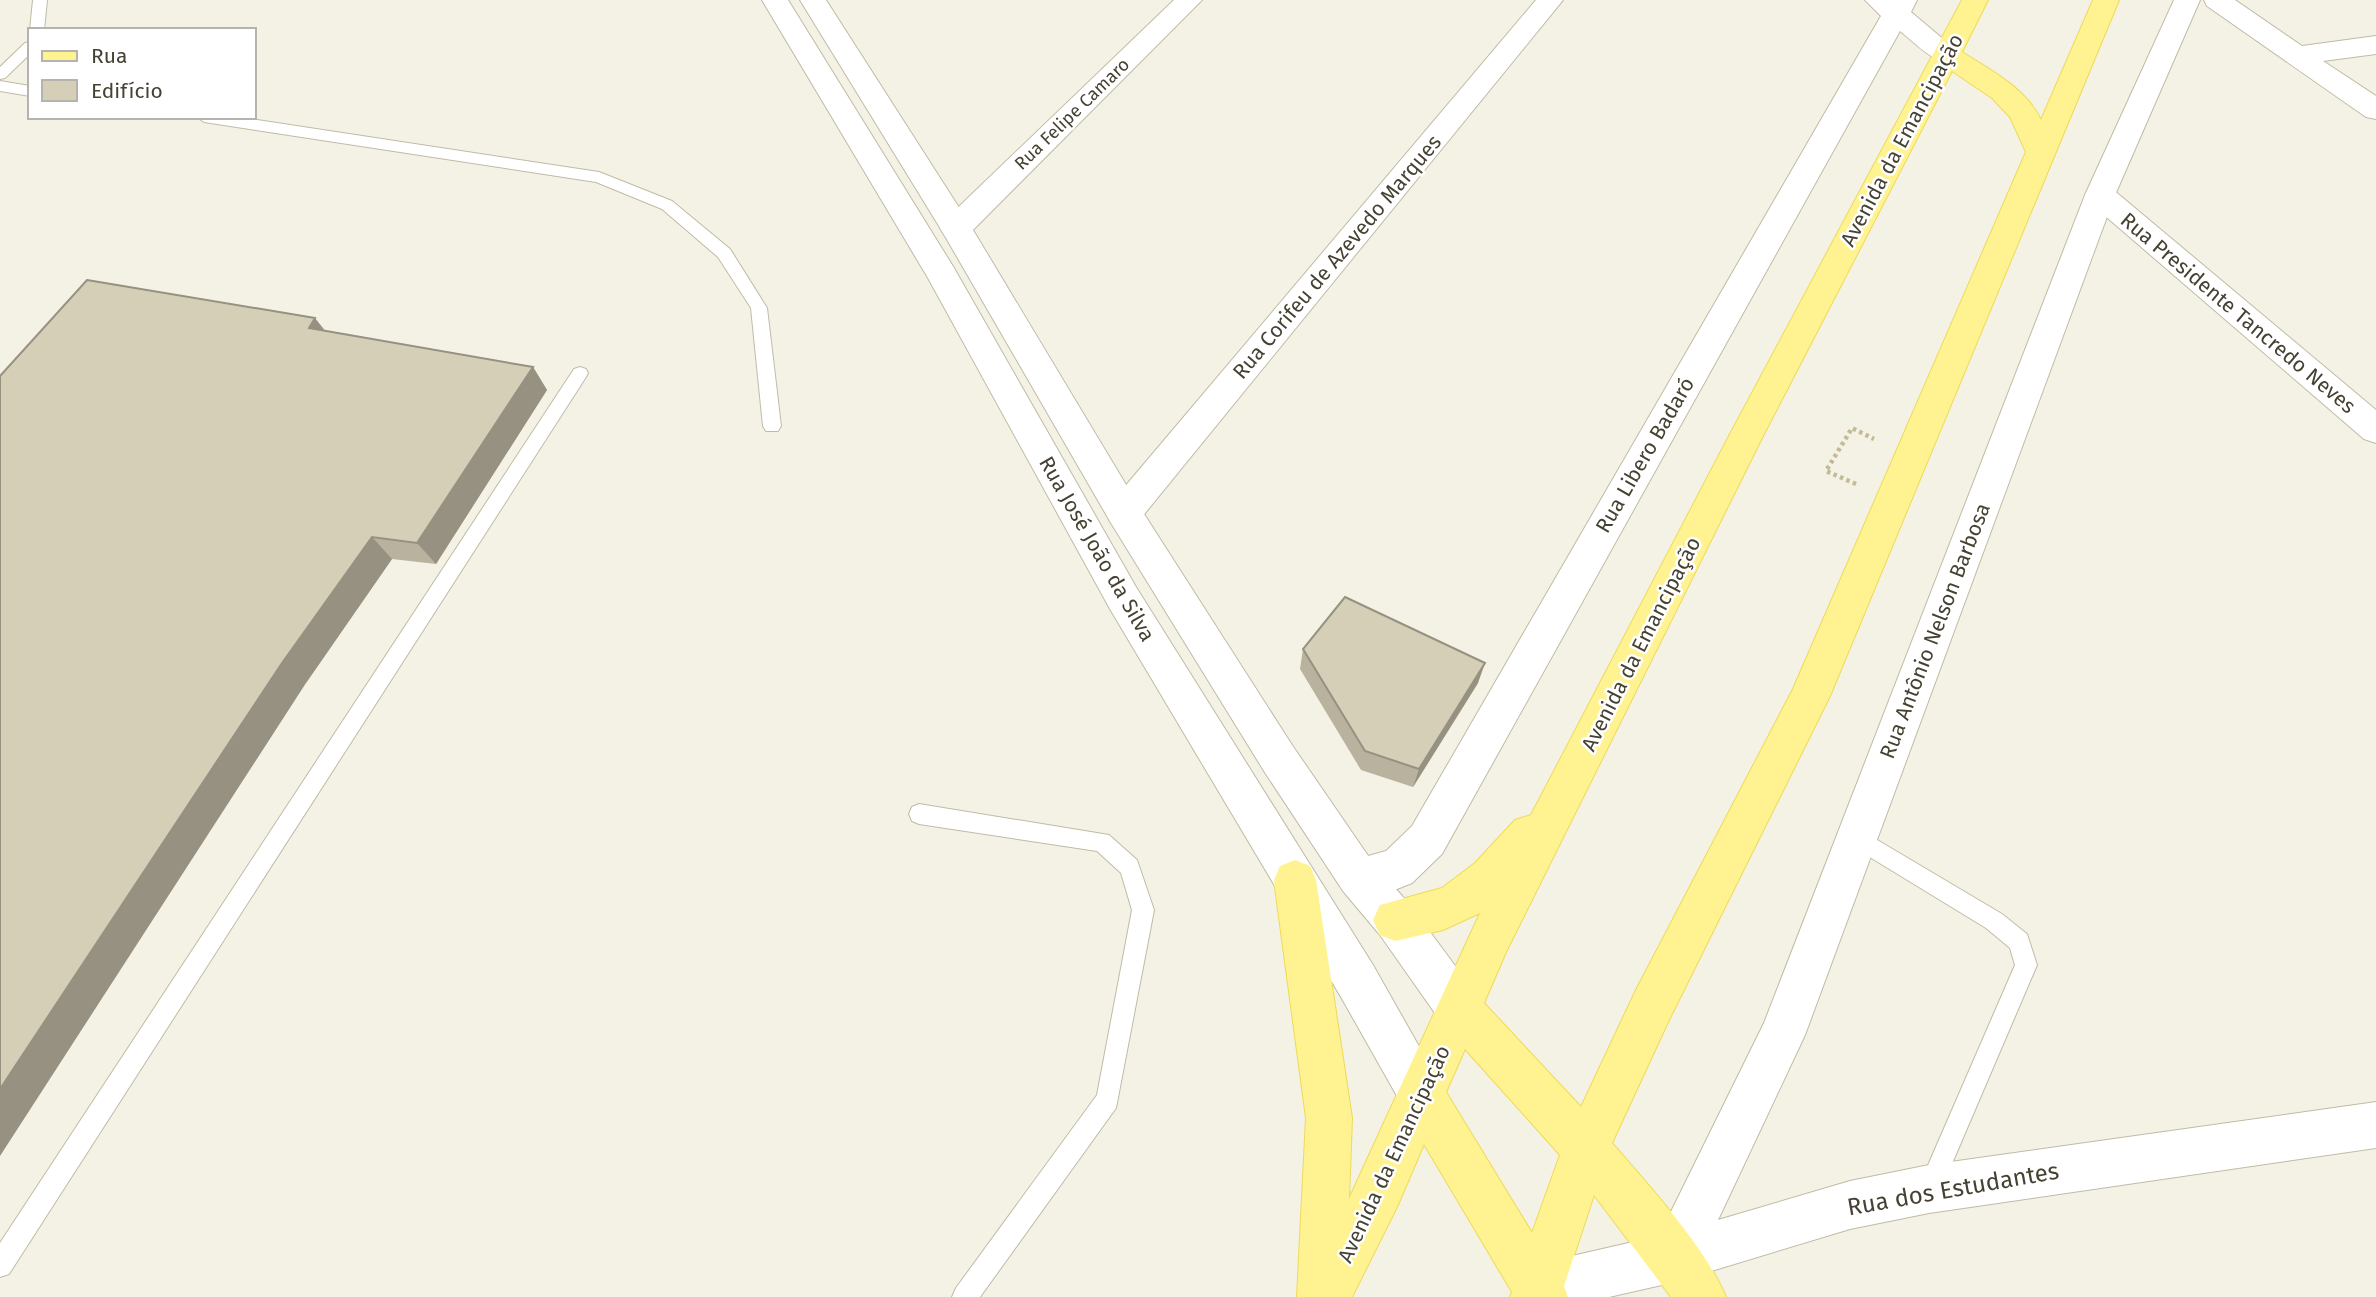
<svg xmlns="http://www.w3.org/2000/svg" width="2376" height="1297" font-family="'Fira Sans',sans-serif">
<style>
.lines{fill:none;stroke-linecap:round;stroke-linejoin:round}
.service-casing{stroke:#c0bba6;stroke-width:2}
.minor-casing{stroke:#c0bba6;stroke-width:2}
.tertiary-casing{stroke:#c0bba6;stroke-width:2}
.primary-casing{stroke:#eeda58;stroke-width:2}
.path{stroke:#c3bb96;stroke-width:4.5;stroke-dasharray:3.5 3.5;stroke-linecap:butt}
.service{fill:#fff;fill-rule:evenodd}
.minor{fill:#fff;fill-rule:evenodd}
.tertiary{fill:#fff;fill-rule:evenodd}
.primary{fill:#fff391;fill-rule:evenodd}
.wall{fill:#b8b29e}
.shaded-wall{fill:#969181}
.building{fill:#d6cfb8;stroke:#969181;stroke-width:2}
.labels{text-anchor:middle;stroke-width:5;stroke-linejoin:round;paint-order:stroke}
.far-street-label{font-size:18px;fill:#464233;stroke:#fff}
.street-label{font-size:21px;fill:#464233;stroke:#fff}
.near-street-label{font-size:24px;fill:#464233;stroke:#fff}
</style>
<rect width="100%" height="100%" fill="#f4f2e4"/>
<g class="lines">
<defs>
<path id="service" d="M33,0h14l-3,30h-14z
M30,42v12l-25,24 -5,1v-12l25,-24z
M0,81l30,5v10l-30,-5z
M197,117h40l362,55 73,29 58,48 37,59 14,118 -3,5h-12l-3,-5 -12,-118 -33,-51 -56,-48 -66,-27 -392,-60z
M580,367l6,2 2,4 -2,4 -577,897 -9,3v-34l574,-874z
M919,804l190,31 28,25 17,50 -38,198 -136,189h-28l4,-9 141,-193 35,-185 -11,-37 -24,-22 -178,-27 -7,-3 -3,-7 3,-7z
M1857,828l145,86 25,20 10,31 -98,229 -8,4 -8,-4 -4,-8 96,-221 -5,-17 -24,-20 -136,-83 -3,-7 3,-7z"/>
<path id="minor" d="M1174,0h28l-235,236 -11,3 -11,-3 -5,-8 5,-8z
M1536,0h27l-426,523 -13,4 -13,-4 -5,-10 5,-10z
M1865,0h52l-6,12 51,43 -4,6c-23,6 -41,-17 -58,-30l-458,823 -30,29 -15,6 -39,8 -15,-6 -6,-14 6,-14 43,-12 26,-25 469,-810z
M2204,0h31l67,46 74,-10v18l-53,7 53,35v23l-10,-2 -159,-111z
M2100,185l11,3 265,222v33l-12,-4 -275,-237 -4,-7 4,-7z"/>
<path id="tertiary" d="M762,0h26l166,268 182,319 237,378 65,115 7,16 -7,16 -16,7 -16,-7 -65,-115 -231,-388 -182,-331z
M800,0h26l141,220 170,283 155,242 81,118 37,42 66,89 6,16 -6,16 -16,6 -16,-6 -64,-91 -37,-44 -79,-120 -153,-248 -169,-292z
M2174,0h26l-85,195 -310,840 -87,185 132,-39 79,-16 447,-63v46l-447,65 -79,16 -175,53 -66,15h-94l-3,-8 7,-18 18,-7 122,-28 105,-213 321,-828z"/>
<path id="primary" d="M1962,0h26l-26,52c28,18 64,36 79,68l52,-120h26l-289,696 -162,326 -56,121c38,44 92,102 114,154h-55l-77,-102 -30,91 4,11h-58l2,-5 -88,-148 -27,63 -45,90h-55l9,-179 -32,-238 6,-14 15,-6 15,6 6,14 36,238 -3,81 131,-286 -37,17 -48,11 -15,-6 -7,-15 7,-15 62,-17 33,-25 40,-43 16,-5 198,-379zM1952,71l40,27 18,19 16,35 -233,537 -157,301 -55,117 -97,-104 22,-51 257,-516zM1465,1049l95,106 -28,78 -86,-141z"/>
</defs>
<use href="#service" class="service-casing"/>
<use href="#minor" class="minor-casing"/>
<use href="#tertiary" class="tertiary-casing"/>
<use href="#primary" class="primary-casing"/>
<path class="path" d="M1856,484l-30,-13 26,-43 22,11"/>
<use href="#service" class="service"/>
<use href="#minor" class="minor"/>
<use href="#tertiary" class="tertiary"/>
<use href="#primary" class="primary"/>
</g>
<path class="wall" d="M325,331l208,36 14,23 -111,174 -44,-5 -86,124z
M1303,649l175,34 -65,104 -52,-17 -61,-101z"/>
<path class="shaded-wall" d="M315,318l19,24 -25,-14z
M533,367l14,23 -111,174 -19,-21z
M372,537l20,22 -86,124 -306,473v-67l282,-426z
M1485,663l-7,20 -65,104 6,-18z"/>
<path class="building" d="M87,280l228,38 -6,10 224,39 -116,176 -45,-6 -90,126 -282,426v-713z
M1345,597l140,66 -66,106 -54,-18 -62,-102z"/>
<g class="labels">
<g class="far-street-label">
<text transform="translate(1072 114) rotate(-44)" y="6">Rua Felipe Camaro</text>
</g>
<g class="street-label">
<text transform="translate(1902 140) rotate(-62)" y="7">Avenida da Emancipação</text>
<text transform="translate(1337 257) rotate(-50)" y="7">Rua Corifeu de Azevedo Marques</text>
<text transform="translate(2238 313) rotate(40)" y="7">Rua Presidente Tancredo Neves</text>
<text transform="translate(1645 455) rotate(-60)" y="7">Rua Libero Badaró</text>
<text transform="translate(1097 549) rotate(60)" y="7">Rua José João da Silva</text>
<text transform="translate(1935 631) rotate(-69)" y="7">Rua Antônio Nelson Barbosa</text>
<text transform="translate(1641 644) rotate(-63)" y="7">Avenida da Emancipação</text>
<text transform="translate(1394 1154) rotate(-65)" y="7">Avenida da Emancipação</text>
</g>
<g class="near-street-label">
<text transform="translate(1953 1189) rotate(-10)" y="8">Rua dos Estudantes</text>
</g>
</g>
<rect x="28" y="28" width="228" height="91" fill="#ffffff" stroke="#b5b3ad" stroke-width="2"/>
<rect x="42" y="51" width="35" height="10" fill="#fff391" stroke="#b5b3ad" stroke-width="2"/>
<text x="91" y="63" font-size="21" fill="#464233">Rua</text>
<rect x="42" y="80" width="35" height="21" fill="#d6cfb8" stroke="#b5b3ad" stroke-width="2"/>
<text x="91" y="98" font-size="21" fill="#464233">Edifício</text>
</svg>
